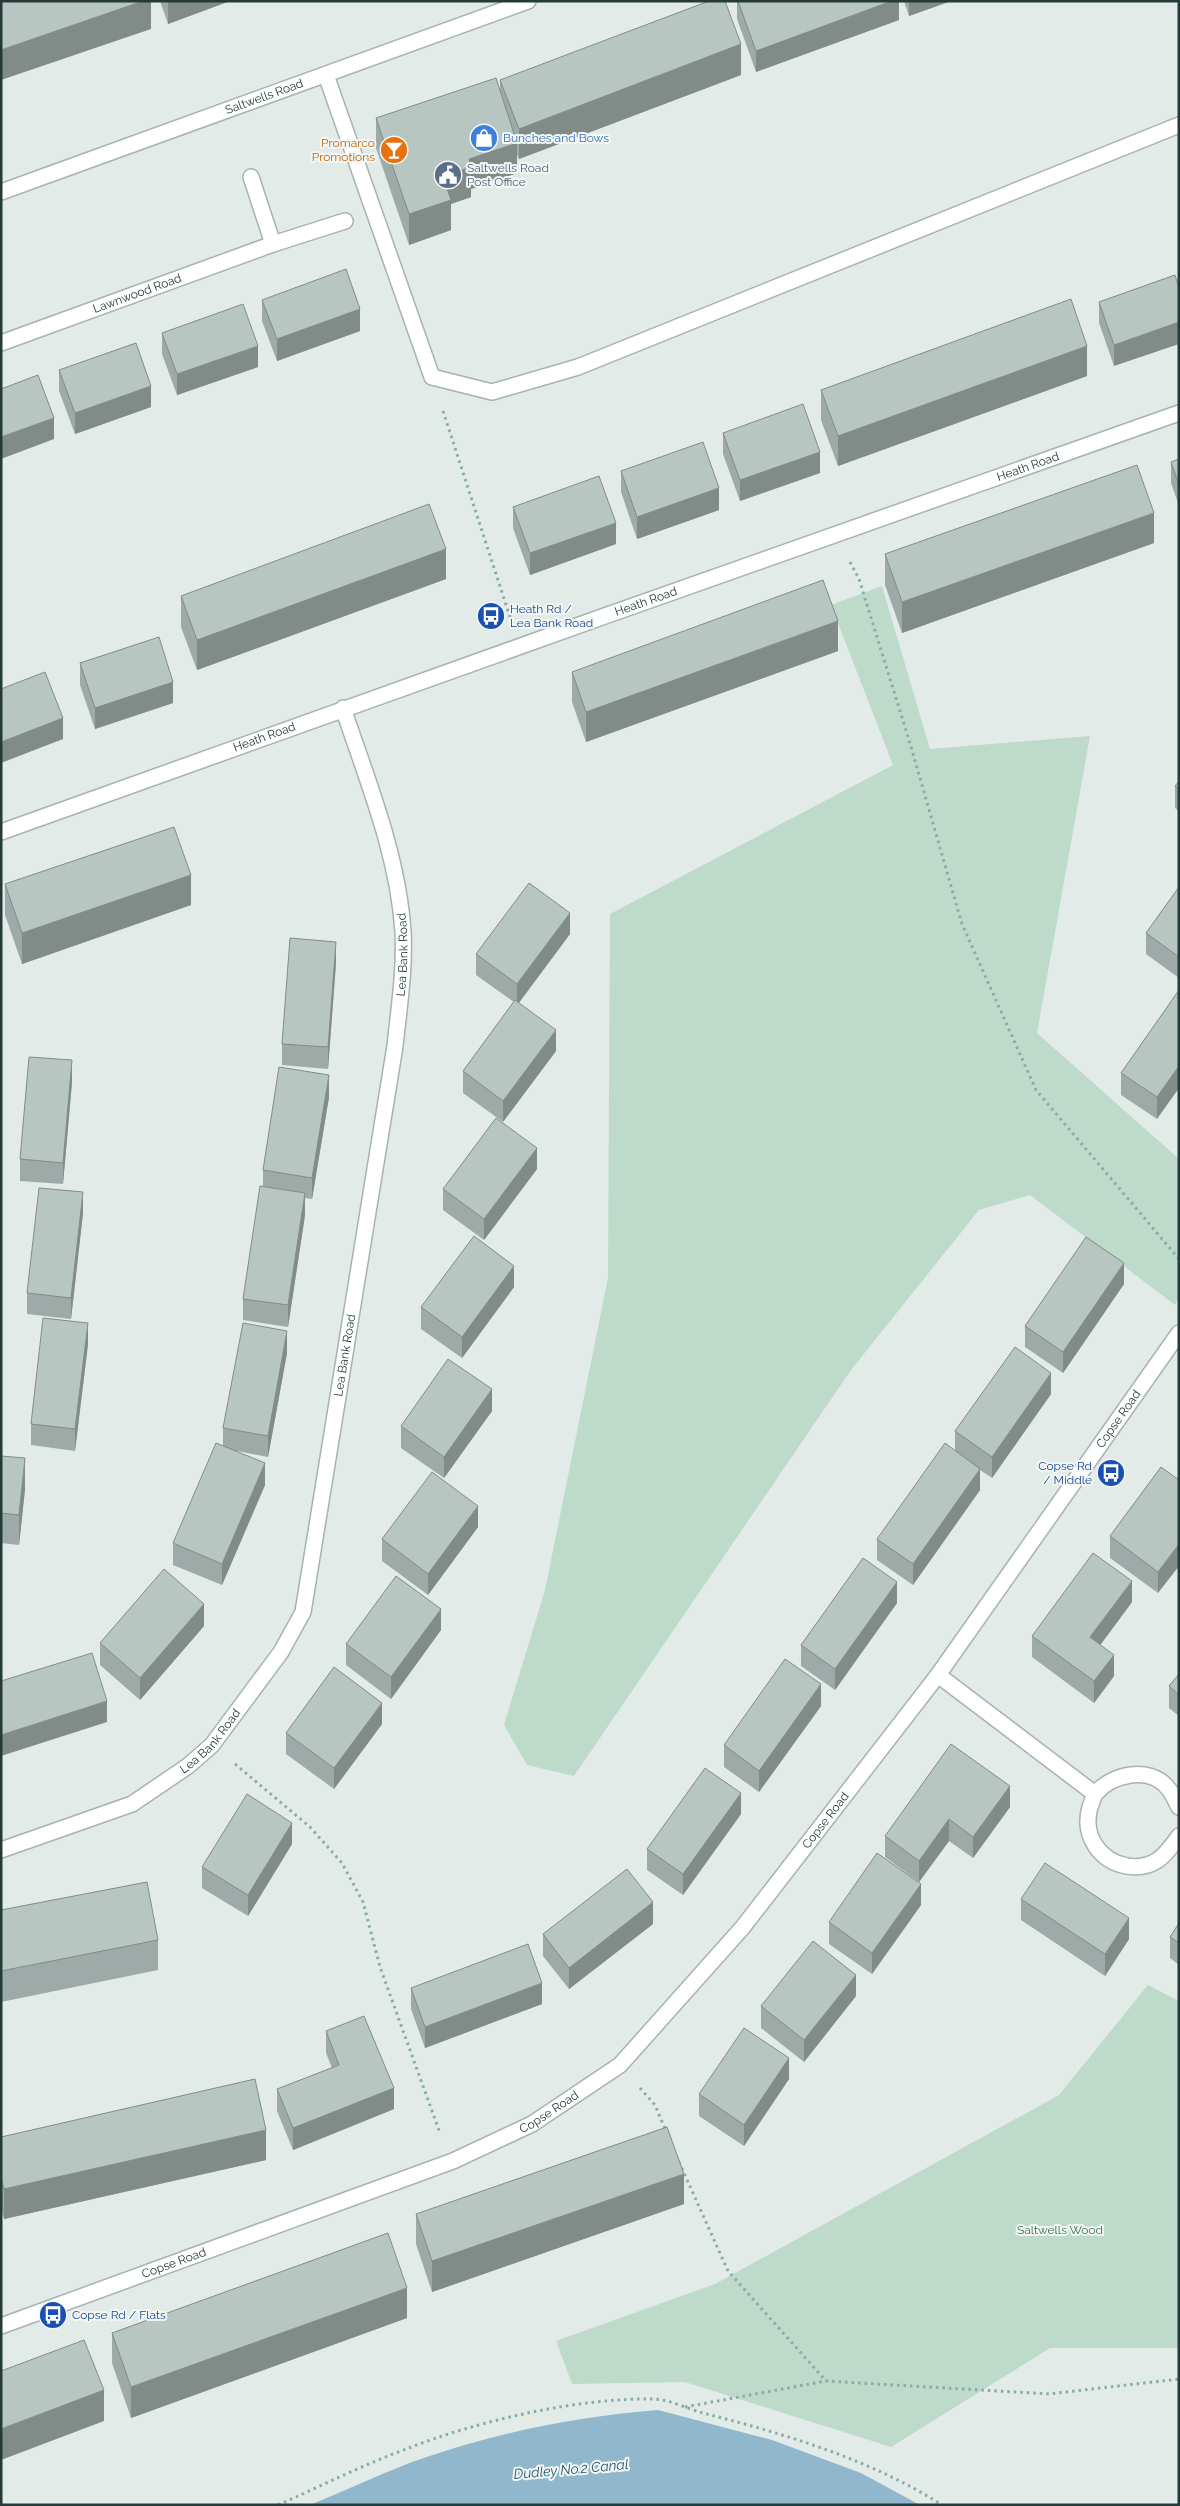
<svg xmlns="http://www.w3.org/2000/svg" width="1180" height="2506" font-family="Raleway,sans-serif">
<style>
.green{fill:#bddacb}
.water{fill:#90b7cb}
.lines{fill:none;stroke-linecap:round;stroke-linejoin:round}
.minor-casing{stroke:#a6b3b1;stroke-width:18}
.path{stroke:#86aca7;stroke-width:3;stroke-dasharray:2.5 4;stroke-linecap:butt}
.minor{stroke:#fff;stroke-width:15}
.wall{fill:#9eaaa7}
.shaded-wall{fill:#818b88}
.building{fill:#b8c6c2;stroke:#818b88}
.labels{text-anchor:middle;stroke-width:4;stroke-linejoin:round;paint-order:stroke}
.street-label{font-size:12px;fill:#243b39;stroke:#f3f8f6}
.shop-label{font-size:12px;fill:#366cbe;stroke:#f3f8f6;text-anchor:start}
.food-label{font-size:12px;fill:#c56008;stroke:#f3f8f6;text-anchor:end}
.service-label{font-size:12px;fill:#4e5e75;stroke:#f3f8f6;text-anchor:start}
.transit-label{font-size:12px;fill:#164399;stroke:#f3f8f6;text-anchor:start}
.park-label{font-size:12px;fill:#326e54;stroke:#f3f8f6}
.water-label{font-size:14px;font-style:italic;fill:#245571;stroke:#f3f8f6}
</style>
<rect width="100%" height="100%" fill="#e3ebe9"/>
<path class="green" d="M882,586l48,163 160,-13 -53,297 142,126v138l-4,8 -145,-110 -51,15 -128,160 -277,406 -47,-11 -23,-40 41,-135 63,-312 2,-364 283,-149 -62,-160z
M1148,1985l31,16v347h-129l-159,99 -206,-65 -113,2 -16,-43 159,-57 344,-189z"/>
<path class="water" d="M658,2410l114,30 89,33 59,32h-610c34,-14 68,-30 102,-43 81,-29 161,-45 246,-52z"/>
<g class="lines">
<defs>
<g id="minor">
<path d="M326,75l106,302 60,15 86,-25 601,-242"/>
<path d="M251,177l22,67"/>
<path id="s1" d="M1,192l527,-191"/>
<path id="s2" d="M1,343l272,-99 72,-23"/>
<path id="s3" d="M1,832c392,-143 785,-279 1178,-419"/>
<path d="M938,1675l157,119"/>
<path d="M1179,1807c-4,-7 -7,-15 -12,-20 -18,-21 -55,-13 -71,6 -3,3 -4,10 -6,14 -8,28 9,54 37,59 27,4 38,-10 52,-30"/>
<path id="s4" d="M1,1850l131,-46 56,-38 24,-21 69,-93 22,-40 92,-566c4,-38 10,-77 8,-114 -5,-78 -36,-152 -60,-224"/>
<path id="s5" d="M1,2326l452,-165 79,-37 88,-59 123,-138 195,-252 241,-342"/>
</g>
</defs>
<use href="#minor" class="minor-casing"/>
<path class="path" d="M443,411l67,206
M850,562l9,17 50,161 53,184 74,166 143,169
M235,1764l75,63 32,36 21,39 17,65 60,166
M640,2088l15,17 11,26
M679,2162l49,109 98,110
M685,2407l141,-26 223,13 130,-15
M278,2505c43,-19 85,-40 128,-56 72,-28 169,-51 247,-50 15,0 35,10 50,14 82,21 167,46 239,92"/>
<use href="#minor" class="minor"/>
</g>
<path class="wall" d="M160,1h70l-62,23z
M737,1h162v19l-143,52 -19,-53z
M904,1h47l-42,15z
M741,75l-222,84 -2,-4v18l-46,16v8l-20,7v26l-42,15 -33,-97v-30l124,-26v-12z
M1175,275l-61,91 -15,-43v-21z
M262,300l98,31 -83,30 -15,-40z
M162,333l96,34 -81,28 -15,-41z
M59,370l92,37 -76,27 -16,-43z
M1087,376l-249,90 -17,-46v-30z
M723,433l97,40 -80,28 -17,-47z
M1179,459v47l-8,-23v-21z
M621,471l98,39 -82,29 -16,-47z
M513,507l103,37 -86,31 -17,-47z
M1154,543l-252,90 -17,-48v-31z
M446,579l-249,91 -16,-43v-31z
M838,651l-252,91 -14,-40v-30z
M80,663l93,40 -78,26 -15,-44z
M1179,781v30l-4,-3v-22z
M5,884l186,21 -169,59 -17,-49z
M1179,887v91l-33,-24v-21z
M570,934l-51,69 37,48 -53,71 -40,-29v-22l51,-69 -38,-27v-21z
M336,963l-8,106 -46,-4v-21z
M1179,990l-22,129 -36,-24v-22z
M72,1082l-9,102 -43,-3v-22z
M329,1097l-17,102 -7,-1v17l-17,112 -45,-7v-21l20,-112v-17z
M537,1169l-53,71 -41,-30v-21z
M83,1213l-12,106 -44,-5v-21z
M1124,1284l-61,89 -38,-26v-21z
M514,1287l-52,71 -41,-29v-22z
M88,1344l-13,107 -44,-6v-21z
M287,1353l-19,104 -31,-6 28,34 -43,100 -49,-20v-22l50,-97v-18z
M1051,1394l-59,84 -12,-8v20l-67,95 -36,-25v-21l78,-88v-20z
M492,1411l-48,67 -43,-30v-22z
M1,1456l24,33 -6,56 -18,-2z
M1161,1467l-3,126 -48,-35v-22z
M478,1527l-50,68 -46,-34v-22z
M1132,1602l-32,43 14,31 -20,27 -62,-46v-21z
M897,1603l-62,87 -34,-24v-21z
M204,1626l-64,74 -40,-35v-22z
M441,1630l-50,69 -45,-34v-21z
M1179,1674v42l-10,-8v-22z
M821,1706l-62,86 -35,-25v-22z
M382,1724l-48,65 -48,-35v-21z
M1010,1786v21l-37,51 -24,-17 -30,41 -34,-25v-21z
M741,1814l-58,81 -36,-25v-21z
M292,1844l-44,72 -46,-28v-21z
M1021,1899l108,40 -24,37 -84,-56z
M921,1905l-49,69 -43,-30v-22z
M1,1910l157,30v30l-157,32z
M1179,1923v42l-9,-7v-21z
M653,1924l-84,65 -26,-33v-22z
M411,1988l131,16 -117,44 -14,-39z
M856,1996l-52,66 -43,-34v-22z
M326,2031l68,78 -101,41 -16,-39v-22l55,-21 -6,-15z
M789,2079l-45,67 -45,-30v-22z
M1,2137l265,23 -262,59 -3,-10z
M684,2204l-252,88 -16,-48v-30z
M407,2318l-276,100 -19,-55v-30z"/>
<path class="shaded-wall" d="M143,1h8v28l-150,51v-30z
M168,1h62l-62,23z
M892,1h7v19l-143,52v-21z
M909,1h42l-42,15z
M741,44v31l-222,84v-30z
M517,143v30l-46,16v8l-20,7v26l-42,15v-31l34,-37 26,-18z
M360,309v22l-83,30v-22z
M1179,322v22l-65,22v-21z
M258,346v21l-81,28v-21z
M1087,346v30l-249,90v-30z
M151,386v21l-76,27v-21z
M54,418v21l-53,20v-22z
M820,452v21l-80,28v-21z
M719,488v22l-82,29v-22z
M1154,513v30l-252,90v-31z
M616,523v21l-86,31v-22z
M446,549v30l-249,91v-30z
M838,621v30l-252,91v-30z
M173,682v21l-78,26v-21z
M63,718v21l-62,24v-21z
M191,875v30l-169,59v-31z
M570,913v21l-53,71v-21z
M336,942v21l-8,106v-22z
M556,1030v21l-53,71v-21z
M72,1060v22l-9,102v-21z
M1179,1066v22l-22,31v-22z
M329,1075v22l-17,102v-21z
M537,1148v21l-53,71v-21z
M83,1192v21l-12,106v-21z
M305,1193v22l-17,112v-22z
M1124,1263v21l-61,89v-21z
M514,1266v21l-52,71v-21z
M88,1323v21l-13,107v-22z
M287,1331v22l-19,104v-21z
M1051,1373v21l-59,84v-21z
M492,1389v22l-48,67v-21z
M25,1458v31l-6,56v-30z
M265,1463v22l-43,100v-21z
M980,1469v21l-67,95v-21z
M478,1506v21l-50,68v-21z
M1179,1544v22l-21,27v-21z
M1132,1581v21l-42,57v-22z
M897,1582v21l-62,87v-21z
M204,1604v22l-64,74v-22z
M441,1609v21l-50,69v-22z
M1114,1655v21l-20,27v-22z
M821,1684v22l-62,86v-21z
M107,1701v21l-106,34v-21z
M382,1703v21l-48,65v-21z
M1010,1786v21l-37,51v-21z
M741,1793v21l-58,81v-21z
M949,1819v22l-30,41v-21z
M292,1823v21l-44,72v-21z
M921,1884v21l-49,69v-21z
M653,1902v22l-84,65v-21z
M1129,1918v21l-24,37v-22z
M856,1975v21l-52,66v-22z
M542,1983v21l-117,44v-21z
M789,2058v21l-45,67v-21z
M394,2088v21l-101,41v-22z
M266,2130v30l-262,59v-30z
M684,2174v30l-252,88v-31z
M407,2288v30l-276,100v-31z
M104,2390v31l-103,39v-31z"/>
<path class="building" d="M1,1h142l-142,49z
M709,1h16l16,43 -222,85 -19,-49z
M738,1h154l-136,50z
M496,78l21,65 -48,16 2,8 -28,10 8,23 -42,14 -33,-96z
M346,269l14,40 -83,30 -15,-39z
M1175,275l4,13v34l-65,23 -15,-43z
M1071,299l16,47 -249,90 -17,-46z
M243,304l15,42 -81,28 -15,-41z
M136,343l15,43 -76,27 -16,-43z
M38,375l16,43 -53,19v-48z
M803,404l17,48 -80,28 -17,-47z
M703,442l16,46 -82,29 -16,-46z
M1179,459v26l-8,-23z
M1137,465l17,48 -252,89 -17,-48z
M599,476l17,47 -86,30 -17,-46z
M429,504l17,45 -249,91 -16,-44z
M823,580l15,41 -252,91 -14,-40z
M159,637l14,45 -78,26 -15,-45z
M45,672l18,46 -62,24v-53z
M1179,781v8l-4,-3z
M174,827l17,48 -169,58 -17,-49z
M529,883l41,30 -53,71 -41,-30z
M1179,887v70l-33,-24z
M290,938l46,4 -8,105 -46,-3z
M1179,990v76l-22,31 -36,-24z
M515,1000l41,30 -53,71 -40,-30z
M29,1057l43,3 -9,103 -43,-4z
M279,1067l50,8 -17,103 -49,-8z
M496,1118l41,30 -53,71 -41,-30z
M260,1186l45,7 -17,112 -45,-6z
M39,1188l44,4 -12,106 -44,-5z
M474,1236l40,30 -52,71 -41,-30z
M1086,1237l38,26 -61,89 -38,-26z
M43,1318l45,5 -13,106 -44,-5z
M243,1323l44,8 -19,105 -45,-8z
M1015,1347l36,26 -59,84 -37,-26z
M448,1359l44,30 -48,68 -43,-31z
M216,1443l49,20 -43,101 -49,-21z
M945,1443l35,26 -67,95 -36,-25z
M1,1456l24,2 -6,57 -18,-2z
M1161,1467l18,13v64l-21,28 -48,-36z
M432,1472l46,34 -50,68 -46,-35z
M1093,1553l39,28 -42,56 24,18 -20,26 -62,-45z
M863,1558l34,24 -62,87 -34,-24z
M164,1569l40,35 -64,74 -40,-35z
M396,1576l45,33 -50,68 -45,-33z
M92,1653l15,48 -106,34v-54z
M785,1659l36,25 -62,87 -35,-26z
M334,1667l48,36 -48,65 -48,-35z
M1179,1674v21l-10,-9z
M951,1744l59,42 -37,51 -24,-18 -30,42 -34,-25z
M705,1768l36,25 -58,81 -36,-25z
M247,1794l45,29 -44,72 -46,-28z
M877,1853l44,31 -49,69 -43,-31z
M1045,1863l84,55 -24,36 -84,-55z
M627,1869l26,33 -84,66 -26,-34z
M147,1882l11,58 -157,31v-61z
M1179,1923v20l-9,-6z
M813,1941l43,34 -52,65 -43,-34z
M528,1944l14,39 -117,44 -14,-39z
M364,2016l30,72 -101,40 -16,-39 62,-24 -13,-34z
M744,2028l45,30 -45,67 -45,-31z
M255,2079l11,51 -262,59 -3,-11v-41z
M667,2127l17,47 -252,87 -16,-47z
M388,2233l19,55 -276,99 -19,-54z
M84,2340l20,50 -103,39v-58z"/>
<defs>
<symbol id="shop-disc" viewBox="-11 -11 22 22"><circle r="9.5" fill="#3f7fe0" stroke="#f3f8f6"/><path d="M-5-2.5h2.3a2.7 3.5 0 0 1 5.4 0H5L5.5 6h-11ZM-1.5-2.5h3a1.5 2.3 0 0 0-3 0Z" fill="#fff"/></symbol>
<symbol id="bar-disc" viewBox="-11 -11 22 22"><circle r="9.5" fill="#e8710a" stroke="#f3f8f6"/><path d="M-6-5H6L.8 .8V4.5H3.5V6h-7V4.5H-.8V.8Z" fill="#fff"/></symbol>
<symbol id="civic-disc" viewBox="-11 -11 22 22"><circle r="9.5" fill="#5c6f8a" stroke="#f3f8f6"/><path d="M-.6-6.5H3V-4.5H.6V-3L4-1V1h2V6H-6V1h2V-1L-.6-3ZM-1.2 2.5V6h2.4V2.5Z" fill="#fff"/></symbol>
<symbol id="bus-disc" viewBox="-11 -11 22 22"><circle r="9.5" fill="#1a4fb4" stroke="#f3f8f6"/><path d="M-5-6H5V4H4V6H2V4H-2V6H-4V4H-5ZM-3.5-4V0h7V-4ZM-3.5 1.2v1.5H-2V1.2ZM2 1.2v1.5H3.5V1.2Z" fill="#fff"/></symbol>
</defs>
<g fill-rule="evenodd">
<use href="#shop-disc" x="468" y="122" width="32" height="32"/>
<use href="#bar-disc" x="378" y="134" width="32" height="32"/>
<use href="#civic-disc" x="432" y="159" width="32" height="32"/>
<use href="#bus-disc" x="475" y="600" width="32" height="32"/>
<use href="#bus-disc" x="1095" y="1457" width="32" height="32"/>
<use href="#bus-disc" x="37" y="2299" width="32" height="32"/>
</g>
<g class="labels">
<g class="street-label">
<text dy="4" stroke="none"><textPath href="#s1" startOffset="280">Saltwells Road</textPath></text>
<text dy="4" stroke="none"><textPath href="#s2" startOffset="145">Lawnwood Road</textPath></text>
<text dy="4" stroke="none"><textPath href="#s3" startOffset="1090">Heath Road</textPath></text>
<text dy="4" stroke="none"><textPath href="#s3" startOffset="685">Heath Road</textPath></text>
<text dy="4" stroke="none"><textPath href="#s3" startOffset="280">Heath Road</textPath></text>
<text dy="4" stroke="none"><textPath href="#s4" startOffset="1065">Lea Bank Road</textPath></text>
<text dy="4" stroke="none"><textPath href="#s4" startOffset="660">Lea Bank Road</textPath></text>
<text dy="4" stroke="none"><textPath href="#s5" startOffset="1491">Copse Road</textPath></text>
<text dy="4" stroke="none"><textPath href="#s4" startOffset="240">Lea Bank Road</textPath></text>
<text dy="4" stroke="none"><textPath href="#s5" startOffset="994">Copse Road</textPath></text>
<text dy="4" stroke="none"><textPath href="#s5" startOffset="589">Copse Road</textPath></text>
<text dy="4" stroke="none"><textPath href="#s5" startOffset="184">Copse Road</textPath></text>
</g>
<g class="shop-label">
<text x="503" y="142">Bunches and Bows</text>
</g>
<g class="food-label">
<text x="375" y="147">Promarco<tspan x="375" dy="14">Promotions</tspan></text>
</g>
<g class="service-label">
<text x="467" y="172">Saltwells Road<tspan x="467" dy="14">Post Office</tspan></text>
</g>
<g class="transit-label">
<text x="510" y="613">Heath Rd /<tspan x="510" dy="14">Lea Bank Road</tspan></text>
<text x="1092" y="1470" text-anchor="end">Copse Rd<tspan x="1092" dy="14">/ Middle</tspan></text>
<text x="72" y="2319">Copse Rd / Flats</text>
</g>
<g class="park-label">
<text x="1060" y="2234">Saltwells Wood</text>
</g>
<g class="water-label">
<text transform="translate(571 2469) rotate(-5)" y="5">Dudley No.2 Canal</text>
</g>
</g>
<rect width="1180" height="2506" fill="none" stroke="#243b39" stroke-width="5"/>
</svg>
